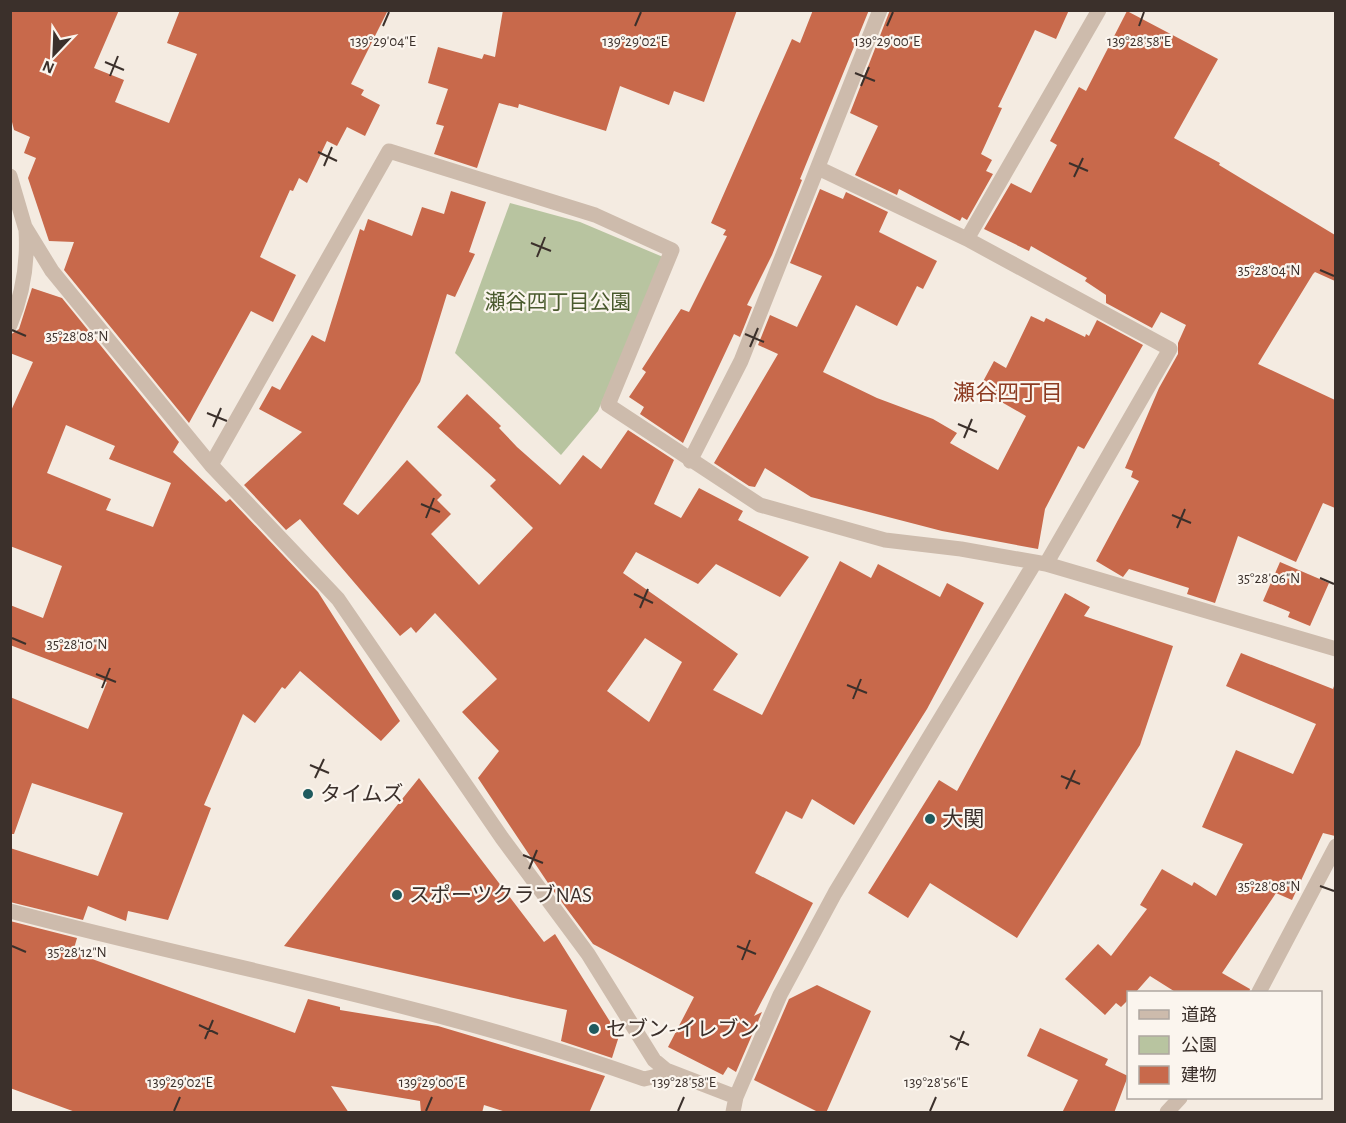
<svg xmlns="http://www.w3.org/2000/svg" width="1346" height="1123" font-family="'Alegreya Sans','Noto Sans JP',sans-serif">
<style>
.green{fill:#b8c4a0}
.building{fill:#c8694b;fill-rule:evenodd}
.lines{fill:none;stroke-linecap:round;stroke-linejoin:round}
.street{stroke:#cdbbac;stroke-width:15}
.ticks{fill:none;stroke:#3b302b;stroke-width:2}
.poi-dot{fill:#1f5a5e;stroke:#fbf5ee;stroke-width:2}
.labels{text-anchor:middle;stroke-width:4.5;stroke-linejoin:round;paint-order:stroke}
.park-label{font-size:21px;fill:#4a5a2e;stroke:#fbf5ee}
.poi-label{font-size:21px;fill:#3b302b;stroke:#fbf5ee;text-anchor:start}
.neighbourhood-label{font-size:22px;fill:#8c3b22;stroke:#fbf5ee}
.ticks-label{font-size:15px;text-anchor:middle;fill:#3b302b;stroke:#fbf5ee;stroke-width:4.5;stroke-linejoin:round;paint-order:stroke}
</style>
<rect width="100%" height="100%" fill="#f4ebe1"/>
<path class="green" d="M510,203l70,19 83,35 -65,154 -37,44 -106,-102z"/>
<path class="building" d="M10,10h109l-25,58 30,12 -9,22 54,21 28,-69 -30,-11 13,-33h208l-37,74 13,6 -3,5 19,10 -15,31 -18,-9 -10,19 -10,-5 -20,42 -8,-5 -6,13 -3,-1 -30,67 36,18 -23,47 -22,-11 -62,112 -125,-153 10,-28 -25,-1 -21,-63 8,-20 -12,-5 6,-16 -16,-7 -4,-16z
M503,10h234l-33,92 -30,-11 -5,14 -49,-19 -14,45 -87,-27 -1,4 -19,-5 -22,65 -43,-14 10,-28 -8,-2 12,-35 -20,-6 10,-36 44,12 2,-5 11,3z
M813,10h56l-69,169 2,1 -30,75 -25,50 5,2 -12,30 -6,-3 -51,109 -43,-29 4,-7 -15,-10 17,-25 -4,-3 39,-60 8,3 38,-76 -4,-1 3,-5 -15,-7 81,-184 8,4z
M890,10h179l-13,29 -21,-9 -37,77 4,1 -21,46 11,6 -6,11 7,3 -26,46 -5,-3 -2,4 -61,-32 -2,6 -42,-20 23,-49 -28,-13z
M1127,11l91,48 -44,79 46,25 -1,2 116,70v46l-20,-9 -2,2 -55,90 77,36v108l-12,-5 -27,59 -58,-26 -23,67 -28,-9 2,-6 -60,-19 -6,8 -27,-16 43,-80 -8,-4 2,-6 -8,-3 34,-80 19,-34v-11l8,-18 -25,-13 -9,16 -46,-25v-8l-21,-14 2,-3 -56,-32 -2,5 -45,-22 27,-46 20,10 26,-48 -7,-4 29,-54 7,4z
M820,189l23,10 3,-7 42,20 -9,20 58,29 -14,28 -6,-3 -20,40 -41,-21 -33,67 54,26 56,21 24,14 -7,10 48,27 28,-54 -47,-27 15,-28 12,7 25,-52 13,6 2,-4 39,19 1,-3 3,2 8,-16 46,25 -59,104 -6,-3 -33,63 -7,40 -96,-18 -131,-34 -46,-29 -10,19 -6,-1 -35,-23 64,-109 -20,-9 12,-30 27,12 25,-51 -32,-13z
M451,191l35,11 -17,50 6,2 -20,43 -8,-3 -27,88 -77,122 15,11 49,-55 35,35 -5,5 14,14 -20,20 48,51 54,-57 -43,-42 6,-6 -59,-53 30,-33 34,32 -2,2 18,19 43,38 23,-30 18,14 27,-39 46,30 -20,44 27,14 18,-30 44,23 -5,9 71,37 -29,40 -64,-33 -18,20 -62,-32 -13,21 115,81 -25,36 49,25 78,-154 31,17 7,-14 62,33 7,-14 37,20 -57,106 -73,116 -42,-26 -10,20 -16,-8 -31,62 58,30 -59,113 8,-4 -26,60 -8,-5 -5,8 -55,-28 26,-50 -101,-53 -41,-55 -74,-111 21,-27 -37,-39 35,-33 -62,-66 -19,20 -5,-6 -11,9 -100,-117 -14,11 -42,-45 58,-53 -43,-23 13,-23 8,4 32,-55 13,7 35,-113 4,2 4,-12 44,17 10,-29 22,7zM645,638l37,24 -33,60 -42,-31z
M32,288l30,10 117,144 -6,10 53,50 4,-3 88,93 82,129 -19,20 -81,-70 -15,18 -3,-2 -27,36 -12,-9 -39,91 7,3 -43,112 -40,-9 -2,10 -38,-15 -5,14 -73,-18v-54l88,28 25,-63 -91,-30 -18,51h-4v-137l78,32 19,-47 -97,-37v-40l33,13 19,-52 -52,-20v-133l23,-51 -23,-9v-18l9,-6zM66,425l49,21 -6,13 62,24 -18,44 -47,-17 5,-11 -64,-26z
M1280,562l49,21 -19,43 -22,-9 2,-5 -27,-11z
M1065,593l25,14 -6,9 89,30 -33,99 -123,193 -87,-55 -22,35 -40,-25 71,-113 18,11z
M1241,653l92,36 2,-6v153l-12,-3 -31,67 -16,-7 -54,80 28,16 -1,4h-72l-27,-17 -15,17h-7v7l-7,7 -5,-4 -11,12 -40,-36 33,-35 13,12 36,-47 -7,-4 22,-36 30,17 2,-4 22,14 27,-52 -41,-17 34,-77 57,24 23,-50 -90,-38z
M419,778l125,164 11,-8 64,102 -7,22 -51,-17 6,-31 -283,-64z
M10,921l67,17 -4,14 222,81 13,-34 32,8v3l98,16 167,50 -16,37h-80l-25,-8 -2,8h-61l-1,-12 -89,-15 18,27h-271l-68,-25z
M817,985l54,26 -45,102h-6l-66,-33 35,-81z
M1040,1028l68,31 -3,6 23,11 -14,37h-52l16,-33 -51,-24z"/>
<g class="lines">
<path class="street" d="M818,168l149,71 203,110 -124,215
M10,176l15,51 27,44 159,194 127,134 164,239 86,116 66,106 12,10 70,27
M967,239l132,-229
M10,325c13,-31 18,-62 16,-95
M690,461l51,-100 139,-351
M211,465l178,-314 206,64 77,35 -64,155 152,100 125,35 76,9 85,15 290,85
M10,911c212,56 428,94 634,168l13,-3 9,-6
M1259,992l77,-146
M733,1112l3,-15 44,-102 55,-102 199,-329
M1167,1112l13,-14"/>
</g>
<path class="ticks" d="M383,26l6,-14M635,26l6,-14M887,26l6,-14M1139,26l5,-14M105,62l19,8M855,73l20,8M110,76l8,-20M861,86l8,-19M318,152l19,9M1069,163l19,8M324,166l8,-19M1074,177l9,-19M531,243l20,8M537,257l8,-20M1320,270l14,6M12,330l14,6M745,334l19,8M750,347l8,-19M207,413l20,8M958,424l19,8M213,427l8,-19M964,438l8,-19M421,504l19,8M1172,515l19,8M426,518l8,-20M1177,528l8,-19M1320,578l14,6M634,594l19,9M640,608l8,-19M12,638l14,6M96,674l20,8M847,685l20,8M102,688l8,-20M853,699l8,-20M310,765l19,8M1061,776l19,8M315,778l9,-19M1066,789l9,-19M523,855l20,8M529,869l8,-19M1320,886l14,5M12,946l14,6M737,946l19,8M742,960l8,-20M199,1025l19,9M950,1036l19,9M205,1039l8,-19M956,1050l8,-19M174,1111l6,-14M426,1111l6,-14M678,1111l6,-14M930,1111l6,-14"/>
<g class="poi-dot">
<circle cx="308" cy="794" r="6"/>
<circle cx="930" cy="819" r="6"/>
<circle cx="397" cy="895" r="6"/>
<circle cx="594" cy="1029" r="6"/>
</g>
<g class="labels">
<g class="park-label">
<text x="558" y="309">瀬谷四丁目公園</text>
</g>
<g class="poi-label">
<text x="320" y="801">タイムズ</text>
<text x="942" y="826">大関</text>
<text x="409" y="902">スポーツクラブNAS</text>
<text x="606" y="1036">セブン-イレブン</text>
</g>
<g class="neighbourhood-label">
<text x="1008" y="400">瀬谷四丁目</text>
</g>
</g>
<g class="ticks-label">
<text x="383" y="46">139°29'04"E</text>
<text x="635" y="46">139°29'02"E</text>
<text x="887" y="46">139°29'00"E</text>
<text x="1139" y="46">139°28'58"E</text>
<text x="1269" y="275">35°28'04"N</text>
<text x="77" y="341">35°28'08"N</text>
<text x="1269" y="583">35°28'06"N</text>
<text x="77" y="649">35°28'10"N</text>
<text x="1269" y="891">35°28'08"N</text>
<text x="77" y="957">35°28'12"N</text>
<text x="180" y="1087">139°29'02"E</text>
<text x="432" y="1087">139°29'00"E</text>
<text x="684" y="1087">139°28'58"E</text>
<text x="936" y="1087">139°28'56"E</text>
</g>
<rect width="1346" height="1123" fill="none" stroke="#3b302b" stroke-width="24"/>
<rect x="1127" y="991" width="195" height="108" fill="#fbf5ee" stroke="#aea6a0" stroke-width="1.5"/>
<rect x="1139" y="1010" width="30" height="9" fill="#cdbbac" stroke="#aea6a0" stroke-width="1.5"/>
<text x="1181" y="1021" font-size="18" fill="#3b302b">道路</text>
<rect x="1139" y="1036" width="30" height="18" fill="#b8c4a0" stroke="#aea6a0" stroke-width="1.5"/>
<text x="1181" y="1051" font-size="18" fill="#3b302b">公園</text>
<rect x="1139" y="1066" width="30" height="18" fill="#c8694b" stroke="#aea6a0" stroke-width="1.5"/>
<text x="1181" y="1081" font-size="18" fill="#3b302b">建物</text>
<g transform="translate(54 54) rotate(203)" stroke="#fbf5ee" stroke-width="4.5" paint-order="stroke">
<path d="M0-4.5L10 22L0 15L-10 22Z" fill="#3b302b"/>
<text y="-9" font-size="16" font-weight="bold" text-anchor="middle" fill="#3b302b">N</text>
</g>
</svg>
